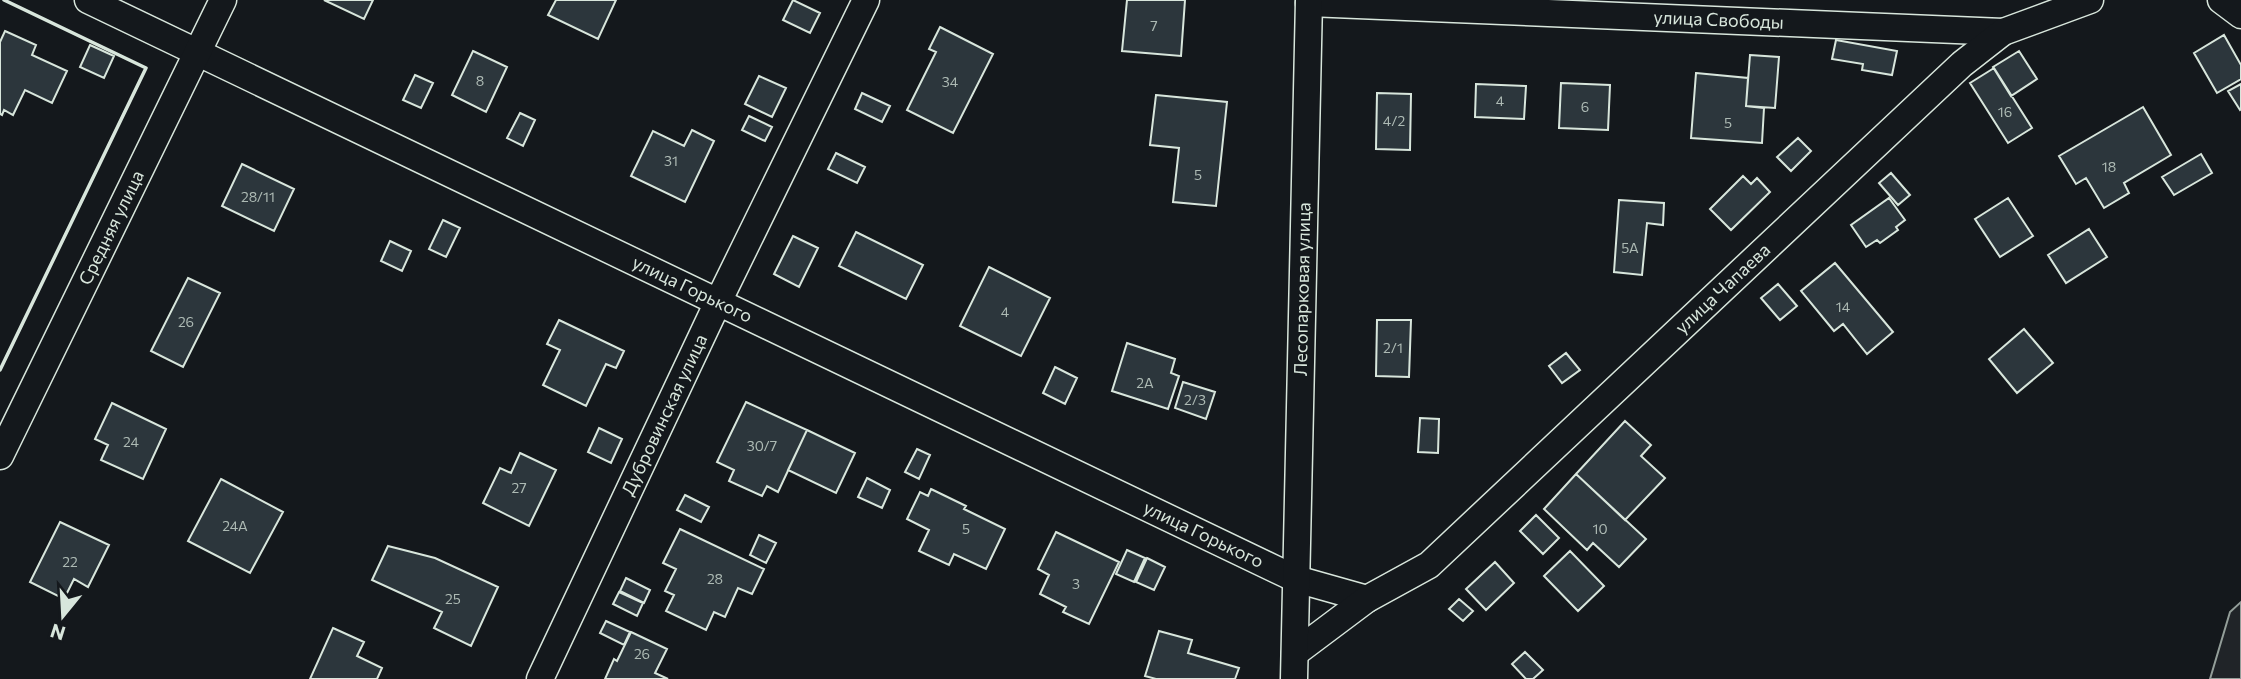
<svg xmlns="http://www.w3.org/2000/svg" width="2241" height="679" font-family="Commissioner,sans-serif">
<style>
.green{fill:#202428;stroke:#939e99;stroke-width:2}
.building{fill:#2c363c;stroke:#d8e6dc;stroke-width:2}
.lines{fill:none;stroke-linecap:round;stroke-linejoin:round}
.minor-casing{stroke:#d8e6dc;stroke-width:29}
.minor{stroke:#14181c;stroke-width:26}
.wall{stroke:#d8e6dc;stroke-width:3.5}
.labels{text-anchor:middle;stroke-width:5;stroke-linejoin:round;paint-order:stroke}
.number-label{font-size:14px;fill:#adbab4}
.street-label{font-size:18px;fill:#d8e6dc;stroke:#14181c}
</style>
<rect width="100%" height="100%" fill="#14181c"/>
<path class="green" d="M2241,602v77h-31l20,-67z"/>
<path class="building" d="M324,0h49l-9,19z
M556,0h60l-18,39 -50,-24z
M793,0l27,13 -10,20 -27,-13z
M1127,0h58l-4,56 -59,-5z
M940,27l53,27 -40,79 -46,-23 29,-58 -7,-3z
M5,31l31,14 -4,10 35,16 -15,32 -27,-13 -12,25 -9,-5 -2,5 -2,-1v-72z
M2224,35l17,30v14l-24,14 -23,-40z
M1836,40l61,11 -5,24 -30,-5 1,-6 -31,-5z
M90,45l24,11 -10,22 -24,-11z
M473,51l34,16 -21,45 -34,-17z
M2019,51l18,28 -26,17 -18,-29z
M1750,55l29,2 -4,51 -29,-2z
M1994,68l38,60 -24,15 -38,-60z
M1696,73l52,5 -2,28 18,2 -2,35 -71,-5z
M415,75l18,8 -12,25 -18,-8z
M759,76l27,12 -14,29 -27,-13z
M1561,83l49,2 -2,45 -49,-2z
M1476,84l50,2 -2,33 -49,-2z
M2241,84v25l-1,1 -12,-19z
M862,93l28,13 -8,16 -27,-13z
M1377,93l34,1 -1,56 -34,-1z
M1156,95l71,7 -11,104 -43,-4 6,-54 -29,-3z
M2143,107l28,48 -47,28 5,10 -25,15 -18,-30 -10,6 -17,-28z
M520,113l15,7 -12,26 -16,-8z
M749,116l23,11 -7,14 -23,-11z
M692,130l22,11 -29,61 -54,-26 22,-45 31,15z
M1798,138l13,13 -20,20 -14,-14z
M836,153l29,14 -8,16 -29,-14z
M2201,154l11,19 -38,22 -12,-18z
M242,164l52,25 -20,42 -52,-25z
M1891,173l19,22 -12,10 -19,-22z
M1743,176l8,8 6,-6 13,14 -39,38 -21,-21z
M1889,198l16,22 -9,7 2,3 -18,13 -3,-3 -11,7 -15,-22z
M2008,198l25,38 -33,21 -25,-38z
M1619,200l45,3 -1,22 -16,-2 -5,52 -28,-3z
M443,220l17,8 -14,29 -17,-8z
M2089,229l18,28 -41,26 -18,-28z
M856,232l67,33 -17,34 -67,-33z
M793,236l25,12 -19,39 -25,-13z
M390,241l21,10 -9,20 -21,-10z
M1835,263l58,69 -26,22 -24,-30 -9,7 -33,-40z
M989,267l61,31 -29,58 -61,-30z
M188,278l32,15 -37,74 -32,-16z
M1778,284l19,22 -17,14 -19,-22z
M559,320l65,31 -8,17 -10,-4 -20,42 -43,-21 17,-35 -13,-6z
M1377,320h34l-2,57 -33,-1z
M2024,329l29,34 -36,30 -28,-34z
M1127,343l48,16 -4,14 8,3 -11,33 -56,-18z
M1566,353l14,17 -18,13 -13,-17z
M1055,367l22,11 -12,26 -22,-11z
M1183,382l32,10 -9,27 -31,-11z
M746,402l61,28 -29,62 -11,-6 -5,10 -33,-15 5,-11 -17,-8z
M112,403l54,26 -23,50 -42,-19 7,-15 -13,-6z
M1420,418l19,1 -1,34 -20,-1z
M1625,421l26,24 -10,11 24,22 -40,42 -49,-46z
M599,428l23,11 -11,24 -23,-11z
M807,430l48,23 -19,40 -48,-23z
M917,449l13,6 -11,24 -14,-7z
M520,453l36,17 -27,56 -46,-23 17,-35 11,5z
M1576,474l70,65 -27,28 -26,-24 -6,7 -43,-41z
M867,478l23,12 -8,18 -24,-11z
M221,479l62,33 -33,61 -62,-32z
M931,489l35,17 -2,3 41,20 -19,40 -32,-15 -5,11 -30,-14 10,-21 -22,-11 13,-27 8,4z
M685,495l24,12 -8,15 -24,-12z
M1536,515l23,23 -16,16 -23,-23z
M60,522l49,23 -21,42 -14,-8 -10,20 -34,-17z
M680,529l84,40 -12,25 -14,-6 -13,29 -11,-5 -8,18 -40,-19 8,-16 -9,-4 11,-22 -13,-6z
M1056,532l63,30 -30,62 -26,-12 3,-5 -26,-13 9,-19 -11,-6z
M759,535l17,8 -10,20 -16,-8z
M388,546l47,12 63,29 -27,59 -37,-18 8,-16 -70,-32z
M1127,550l18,8 -11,24 -18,-8z
M1570,551l34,35 -26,25 -34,-35z
M1147,558l18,9 -11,23 -18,-8z
M1495,562l19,21 -28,27 -20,-21z
M626,578l24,12 -6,13 -24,-12z
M619,592l24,11 -6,13 -24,-12z
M1459,599l14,12 -10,10 -14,-12z
M606,621l24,11 -6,13 -24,-12z
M333,628l31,14 -7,14 25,12 -5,11h-67z
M1159,631l33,9 -4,13 51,15 -4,11h-79l-11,-3z
M631,632l36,17 -12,24 13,6h-63l9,-20 3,2z
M1525,652l18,18 -10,9h-7l-14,-15z"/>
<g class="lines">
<defs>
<g id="minor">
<path id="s1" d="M88,0l1189,570 19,9 71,20"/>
<path d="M2221,0l20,15"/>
<path id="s2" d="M1309,3l694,29"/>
<path id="s3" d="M0,456l223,-456"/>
<path id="s4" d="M1295,653l72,-54 62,-34 533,-501 41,-32 87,-32"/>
<path id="s5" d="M540,679l178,-377 148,-302"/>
<path id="s6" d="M1294,679l15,-679"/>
</g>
</defs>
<use href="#minor" class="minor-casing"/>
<use href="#minor" class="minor"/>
<path class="wall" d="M0,370l146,-302 -142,-68"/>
</g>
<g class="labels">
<g class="number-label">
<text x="1154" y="31">7</text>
<text x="480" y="86">8</text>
<text x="950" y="87">34</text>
<text x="1500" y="106">4</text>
<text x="1585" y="112">6</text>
<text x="2005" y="117">16</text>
<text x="1394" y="126">4/2</text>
<text x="1728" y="128">5</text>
<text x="671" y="166">31</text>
<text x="2109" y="172">18</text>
<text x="1198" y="180">5</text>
<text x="258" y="202">28/11</text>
<text x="1630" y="253">5А</text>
<text x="1843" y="312">14</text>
<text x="1005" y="317">4</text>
<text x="186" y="327">26</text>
<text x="1393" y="353">2/1</text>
<text x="1145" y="388">2А</text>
<text x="1195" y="405">2/3</text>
<text x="131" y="447">24</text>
<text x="762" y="451">30/7</text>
<text x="519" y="493">27</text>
<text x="235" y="531">24А</text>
<text x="966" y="534">5</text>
<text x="1600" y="534">10</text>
<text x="70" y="567">22</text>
<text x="715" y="584">28</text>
<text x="1076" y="589">3</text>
<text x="453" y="604">25</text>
<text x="642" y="659">26</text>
</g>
<g class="street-label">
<text dy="6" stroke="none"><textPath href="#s2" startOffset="410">улица Свободы</textPath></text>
<text dy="6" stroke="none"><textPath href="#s3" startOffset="254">Средняя улица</textPath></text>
<text dy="6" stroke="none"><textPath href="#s1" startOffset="670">улица Горького</textPath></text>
<text dy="6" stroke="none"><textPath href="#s6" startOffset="390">Лесопарковая улица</textPath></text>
<text dy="6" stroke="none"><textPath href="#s4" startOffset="564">улица Чапаева</textPath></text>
<text dy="6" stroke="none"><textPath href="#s5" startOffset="292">Дубровинская улица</textPath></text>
<text dy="6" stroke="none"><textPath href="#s1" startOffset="1237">улица Горького</textPath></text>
</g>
</g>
<g transform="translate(63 616) rotate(198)" stroke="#14181c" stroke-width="5" paint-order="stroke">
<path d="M0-5L12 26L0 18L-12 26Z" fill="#d8e6dc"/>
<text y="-10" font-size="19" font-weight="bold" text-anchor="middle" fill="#d8e6dc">N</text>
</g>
</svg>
